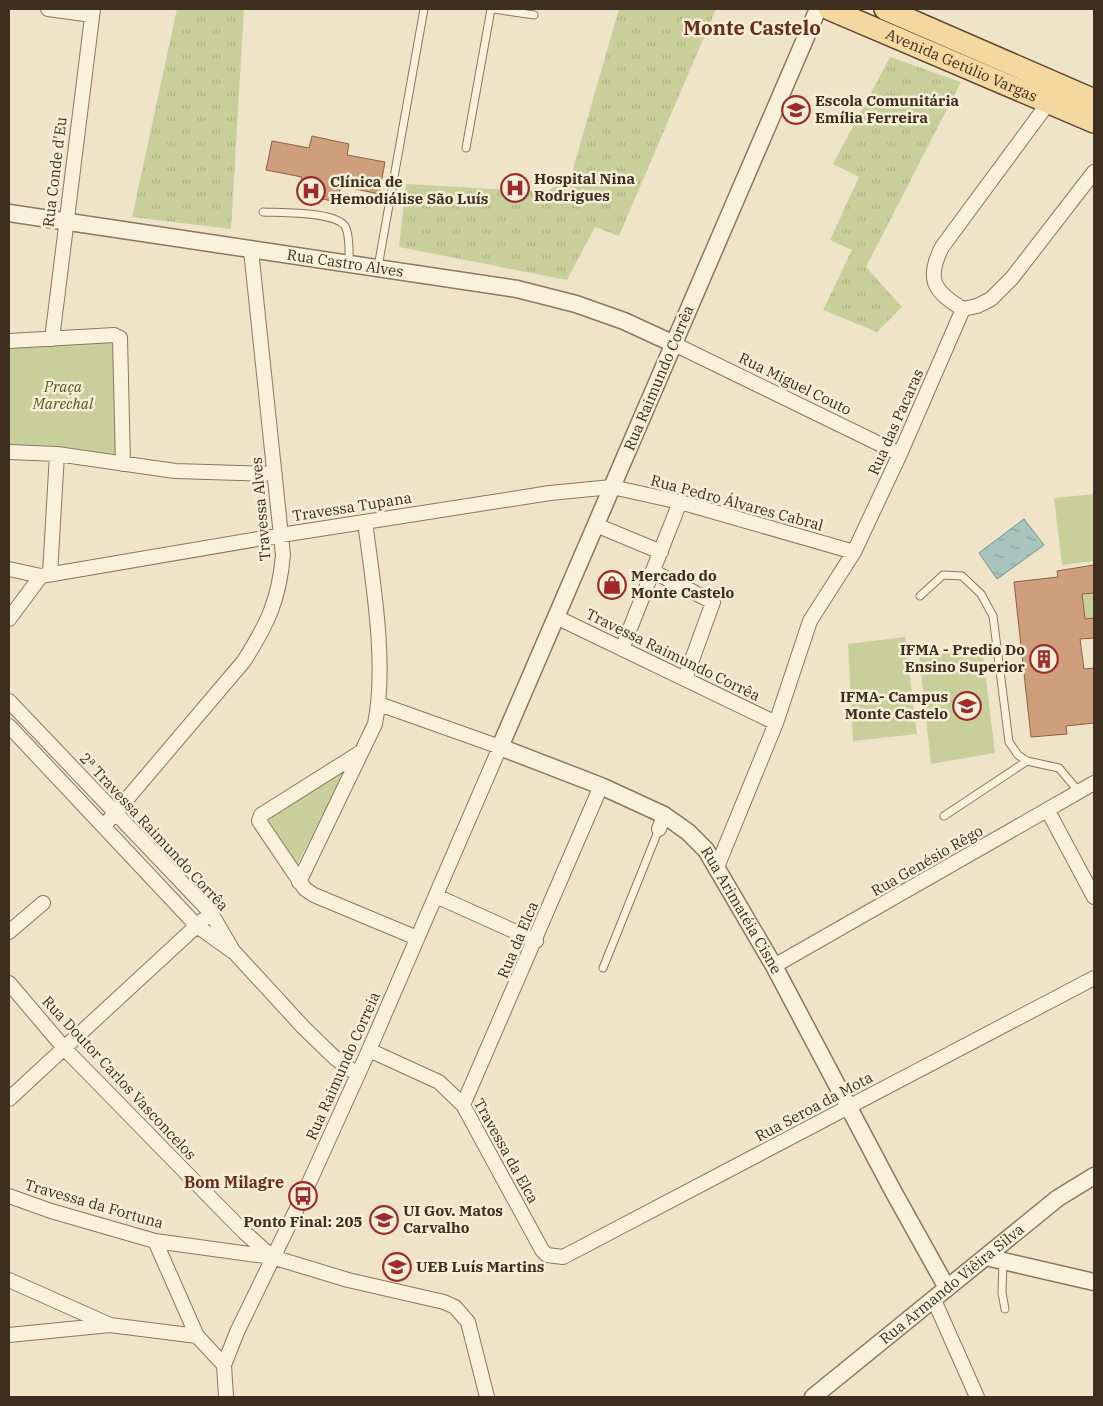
<svg xmlns="http://www.w3.org/2000/svg" width="1103" height="1406" font-family="'IBM Plex Serif',serif">
<style>
.grass{fill:url(#grass-tufts)}
.green{fill:#c9cf9b}
.water{fill:url(#water-ripples);stroke:#6f938a}
.building{fill:#cf9f7d;stroke:#8d5f41}
.lines{fill:none;stroke-linecap:round;stroke-linejoin:round}
.service-casing{stroke:#8d765c;stroke-width:9}
.minor-casing{stroke:#8d765c;stroke-width:16}
.tertiary-casing{stroke:#8d765c;stroke-width:19}
.primary-casing{stroke:#5b4430;stroke-width:24}
.service{stroke:#faf1dc;stroke-width:7}
.minor{stroke:#faf1dc;stroke-width:14}
.tertiary{stroke:#faf1dc;stroke-width:16}
.primary{stroke:#f3d9a0;stroke-width:21}
.labels{text-anchor:middle;stroke-width:5;stroke-linejoin:round;paint-order:stroke}
.street-label{font-size:15px;fill:#3d2e20;stroke:#f7eed8}
.poi-label{font-size:15px;font-weight:bold;fill:#3d2e20;stroke:#f7eed8;text-anchor:start}
.park-label{font-size:15px;font-style:italic;fill:#4d5a26;stroke:#f7eed8}
.neighbourhood-label{font-size:16px;font-weight:bold;fill:#6b2e1e;stroke:#f7eed8}
.district-label{font-size:20px;font-weight:bold;fill:#6b2e1e;stroke:#f7eed8}
</style>
<defs>
<pattern id="grass-tufts" width="24" height="20" patternUnits="userSpaceOnUse" patternTransform="scale(1.25)"><rect width="24" height="20" fill="#c9cf9b"/><path d="M3 7l-1-3M5 7V3M7 7l1-3M15 17l-1-3M17 17v-4M19 17l1-3" fill="none" stroke="#aeb285"/></pattern>
<pattern id="water-ripples" width="26" height="14" patternUnits="userSpaceOnUse" patternTransform="scale(1.25)"><rect width="26" height="14" fill="#a9c4bc"/><path d="M2 4q2-2 4 0t4 0M15 11q2-2 4 0t4 0" fill="none" stroke="#8ba098"/></pattern>
</defs>
<rect width="100%" height="100%" fill="#f0e4c8"/>
<path class="grass" d="M177,9h67l-13,220 -99,-12z
M619,9h97l-97,227 -24,-9 -28,53 -168,-33 7,-63 140,8 25,-16z
M890,57l71,25 -95,185 36,40 -25,25 -54,-22 29,-60 -22,-10 29,-63 -26,-13z"/>
<path class="green" d="M116,339l3,118 -110,-9v-104z
M1094,494v67l-32,4 -8,-67z
M1094,593v25l-9,1 -3,-25z
M905,637l12,97 -64,7 -5,-97z
M982,646l13,107 -64,11 -12,-111z
M348,765l-52,102 -35,-49z"/>
<path class="water" d="M1024,519l20,26 -47,34 -18,-26z"/>
<path class="building" d="M312,136l37,8 -2,11 38,7 -6,32 -38,-8 -4,16 -39,-8 4,-17 -36,-7 6,-29 37,7z
M1094,565v28l-12,1 3,25 9,-1v20l-14,1 4,30 10,-1v55l-28,3 1,8 -36,3 -17,-155 44,-5 -1,-6z"/>
<g class="lines">
<defs>
<path id="service" d="M494,9l40,6
M466,148l25,-139
M263,212c17,1 76,-1 83,16 4,10 3,24 3,35
M378,267l46,-258
M920,596l23,-21 19,1 19,18 12,22 16,126 9,13 9,6 32,7 20,24
M944,816l83,-55
M603,968l56,-139
M1003,1261l-1,32 3,16"/>
<path id="minor" d="M48,9l44,6
M963,309c-30,-18 -37,-30 -21,-62l107,-145
M963,309l14,-3 14,-7 21,-21 82,-106
M52,339l41,-330
M9,341l105,-6 6,3 3,126
M674,344l226,110
M9,452l48,2 118,17 100,3
M596,525l65,27
M9,569l32,7 240,-41 269,-42 62,-6 68,15 174,50
M654,572l59,30 -28,77
M50,574l7,-120
M556,617l220,106
M9,619l32,-43
M622,649l58,-147
M9,701l202,212 21,36
M9,726l188,200 38,27 69,75 31,30 23,17
M361,752l-100,63 -2,6 46,68 9,6 103,43
M1048,811l46,86
M104,826l140,-165c24,-38 35,-61 39,-106l-32,-305
M659,829l5,-14
M717,867l59,-144 34,-102 44,-69 46,-98 63,-145
M299,882l76,-158c12,-60 -2,-141 -10,-202
M436,896l100,45
M9,932l34,-29
M774,966l320,-183
M9,983l56,66 178,182 29,26
M369,1050l70,32 24,23 79,145 5,5 16,2 531,-279
M9,1099l194,-179
M463,1105l138,-319
M9,1196l42,15 104,30 117,16 76,23 96,22 11,5 13,15 19,75
M155,1241l42,95 27,29
M9,1280l101,45 87,11
M934,1300l43,97
M9,1335l101,-10
M226,1397l-2,-32 13,-33 66,-136 66,-146 131,-303 -121,-43"/>
<g id="tertiary">
<path id="s1" d="M818,9l-318,738 101,39 63,29 24,17 18,18 68,116 119,225 54,97"/>
<path id="s2" d="M9,213l508,76 59,15 48,17 50,23"/>
<path d="M986,1257l108,25"/>
<path id="s3" d="M813,1397l245,-199 36,-22"/>
</g>
<g id="primary">
<path id="s4" d="M829,9l265,113"/>
<path d="M885,9l209,91"/>
</g>
</defs>
<use href="#service" class="service-casing"/>
<use href="#minor" class="minor-casing"/>
<use href="#tertiary" class="tertiary-casing"/>
<use href="#primary" class="primary-casing"/>
<use href="#service" class="service"/>
<use href="#minor" class="minor"/>
<use href="#tertiary" class="tertiary"/>
<use href="#primary" class="primary"/>
</g>
<defs>
<symbol id="school-ring" viewBox="-11 -11 22 22"><circle r="9.5" fill="#f7eed8" stroke="#9e2a2b" stroke-width="1.5"/><path d="M0-5L7-2L0 1L-7-2ZM-4 1L0 2.5L4 1V4Q0 6-4 4Z" fill="#9e2a2b"/></symbol>
<symbol id="hospital-ring" viewBox="-11 -11 22 22"><circle r="9.5" fill="#f7eed8" stroke="#9e2a2b" stroke-width="1.5"/><path d="M-5-5h3v3.5h4V-5h3V5h-3V1.5h-4V5h-3Z" fill="#9e2a2b"/></symbol>
<symbol id="shop-ring" viewBox="-11 -11 22 22"><circle r="9.5" fill="#f7eed8" stroke="#9e2a2b" stroke-width="1.5"/><path d="M-5-2.5h2.3a2.7 3.5 0 0 1 5.4 0H5L5.5 6h-11ZM-1.5-2.5h3a1.5 2.3 0 0 0-3 0Z" fill="#9e2a2b"/></symbol>
<symbol id="building-ring" viewBox="-11 -11 22 22"><circle r="9.5" fill="#f7eed8" stroke="#9e2a2b" stroke-width="1.5"/><path d="M-4-6H4V6H1V3H-1V6H-4ZM-2.5-4.3h1.7v1.8h-1.7ZM.8-4.3h1.7v1.8H.8ZM-2.5-1h1.7V.8h-1.7ZM.8-1h1.7V.8H.8Z" fill="#9e2a2b"/></symbol>
<symbol id="university-ring" viewBox="-11 -11 22 22"><circle r="9.5" fill="#f7eed8" stroke="#9e2a2b" stroke-width="1.5"/><path d="M0-5L7-2L0 1L-7-2ZM-4 1L0 2.5L4 1V4Q0 6-4 4Z" fill="#9e2a2b"/></symbol>
<symbol id="bus-ring" viewBox="-11 -11 22 22"><circle r="9.5" fill="#f7eed8" stroke="#9e2a2b" stroke-width="1.5"/><path d="M-5-6H5V4H4V6H2V4H-2V6H-4V4H-5ZM-3.5-4V0h7V-4ZM-3.5 1.2v1.5H-2V1.2ZM2 1.2v1.5H3.5V1.2Z" fill="#9e2a2b"/></symbol>
</defs>
<g fill-rule="evenodd">
<use href="#school-ring" x="780" y="94" width="32" height="32"/>
<use href="#hospital-ring" x="499" y="172" width="32" height="32"/>
<use href="#hospital-ring" x="295" y="175" width="32" height="32"/>
<use href="#shop-ring" x="596" y="569" width="32" height="32"/>
<use href="#building-ring" x="1028" y="643" width="32" height="32"/>
<use href="#university-ring" x="951" y="690" width="32" height="32"/>
<use href="#bus-ring" x="287" y="1180" width="32" height="32"/>
<use href="#school-ring" x="368" y="1204" width="32" height="32"/>
<use href="#school-ring" x="381" y="1251" width="32" height="32"/>
</g>
<g class="labels">
<g class="street-label">
<text dy="5" stroke="none"><textPath href="#s4" startOffset="144">Avenida Getúlio Vargas</textPath></text>
<text transform="translate(55 172) rotate(-83)" y="5">Rua Conde d'Eu</text>
<text dy="5" stroke="none"><textPath href="#s2" startOffset="340">Rua Castro Alves</textPath></text>
<text transform="translate(659 378) rotate(-67)" y="5">Rua Raimundo Corrêa</text>
<text transform="translate(795 384) rotate(26)" y="5">Rua Miguel Couto</text>
<text transform="translate(896 422) rotate(-66)" y="5">Rua das Pacaras</text>
<text transform="translate(737 503) rotate(15)" y="5">Rua Pedro Álvares Cabral</text>
<text transform="translate(352 507) rotate(-9)" y="5">Travessa Tupana</text>
<text transform="translate(261 509) rotate(-95)" y="5">Travessa Alves</text>
<text transform="translate(673 655) rotate(26)" y="5">Travessa Raimundo Corrêa</text>
<text transform="translate(154 832) rotate(47)" y="5">2ª Travessa Raimundo Corrêa</text>
<text transform="translate(927 861) rotate(-30)" y="5">Rua Genésio Rêgo</text>
<text dy="5" stroke="none"><textPath href="#s1" startOffset="1106">Rua Arimatéia Cisne</textPath></text>
<text transform="translate(518 940) rotate(-67)" y="5">Rua da Elca</text>
<text transform="translate(343 1066) rotate(-66)" y="5">Rua Raimundo Correia</text>
<text transform="translate(119 1078) rotate(47)" y="5">Rua Doutor Carlos Vasconcelos</text>
<text transform="translate(814 1107) rotate(-28)" y="5">Rua Seroa da Mota</text>
<text transform="translate(506 1151) rotate(61)" y="5">Travessa da Elca</text>
<text transform="translate(94 1204) rotate(16)" y="5">Travessa da Fortuna</text>
<text dy="5" stroke="none"><textPath href="#s3" startOffset="179">Rua Armando Viêira Silva</textPath></text>
</g>
<g class="poi-label">
<text x="815" y="106">Escola Comunitária<tspan x="815" dy="17">Emília Ferreira</tspan></text>
<text x="534" y="184">Hospital Nina<tspan x="534" dy="17">Rodrigues</tspan></text>
<text x="330" y="187">Clínica de<tspan x="330" dy="17">Hemodiálise São Luís</tspan></text>
<text x="631" y="581">Mercado do<tspan x="631" dy="17">Monte Castelo</tspan></text>
<text x="1025" y="655" text-anchor="end">IFMA - Predio Do<tspan x="1025" dy="17">Ensino Superior</tspan></text>
<text x="948" y="702" text-anchor="end">IFMA- Campus<tspan x="948" dy="17">Monte Castelo</tspan></text>
<text x="403" y="1216">UI Gov. Matos<tspan x="403" dy="17">Carvalho</tspan></text>
<text x="303" y="1227" text-anchor="middle">Ponto Final: 205</text>
<text x="416" y="1272">UEB Luís Martins</text>
</g>
<g class="park-label">
<text x="63" y="392">Praça<tspan x="63" dy="17">Marechal</tspan></text>
</g>
<g class="neighbourhood-label">
<text x="234" y="1188">Bom Milagre</text>
</g>
<g class="district-label">
<text x="752" y="35">Monte Castelo</text>
</g>
</g>
<rect width="1103" height="1406" fill="none" stroke="#3d2e20" stroke-width="20"/>
</svg>
